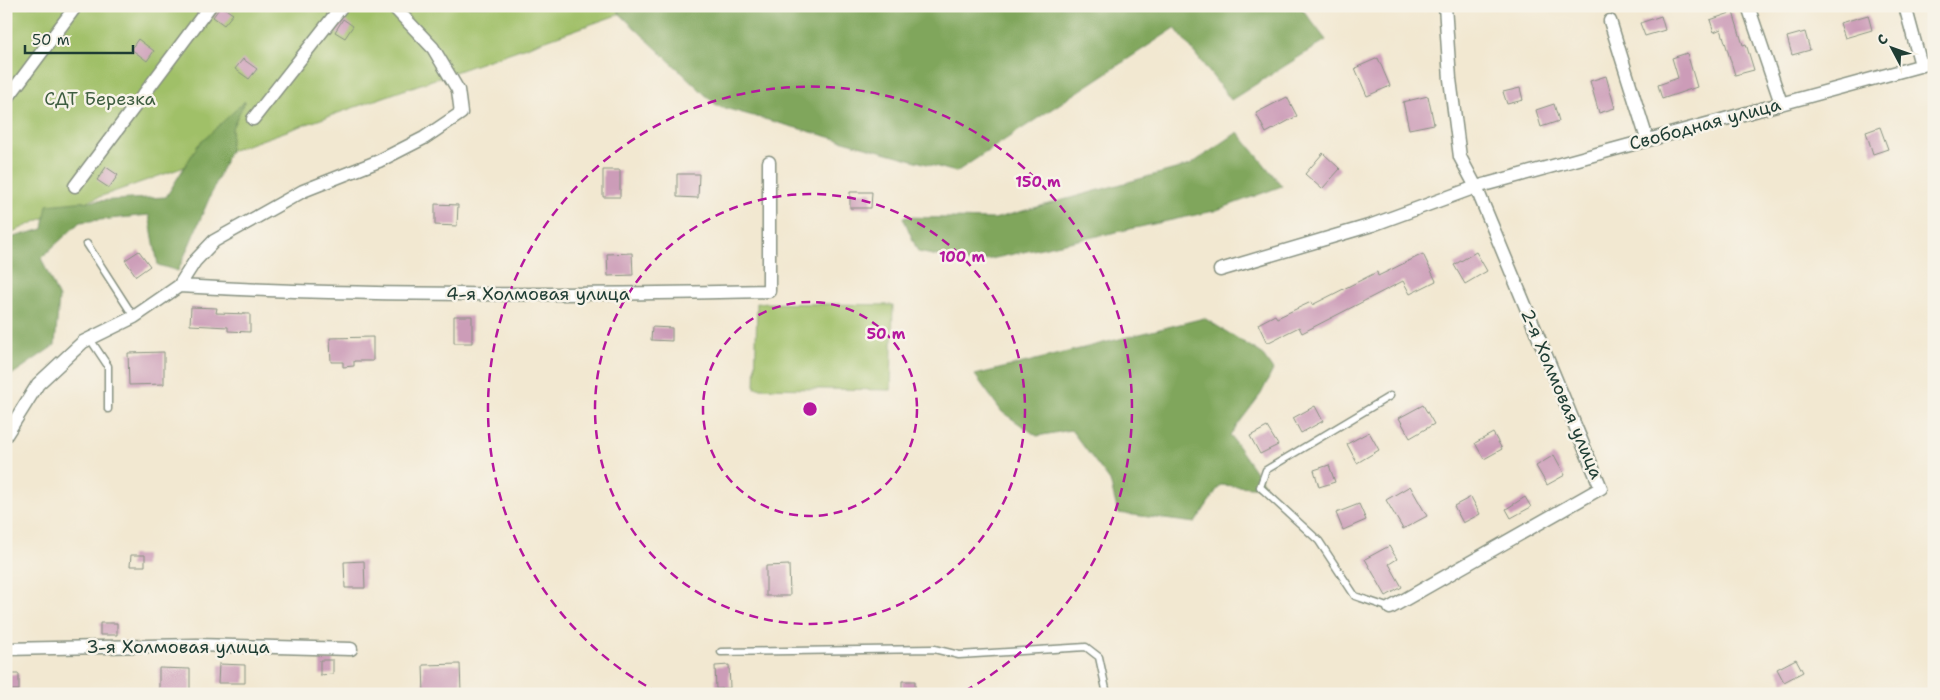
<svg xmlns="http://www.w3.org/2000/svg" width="1940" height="700" font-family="'Shantell Sans',sans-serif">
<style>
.green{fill:#a0c068;stroke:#607e4e}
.forest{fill:#80a65c;stroke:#507248}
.building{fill:#cc9cb8}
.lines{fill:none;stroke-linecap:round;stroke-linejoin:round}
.service-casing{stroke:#889282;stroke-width:9}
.minor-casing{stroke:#889282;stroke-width:15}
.service{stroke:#fff;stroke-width:6}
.minor{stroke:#fff;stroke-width:12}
.ring{fill:none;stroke:#b5179e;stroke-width:2.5;stroke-dasharray:9 6}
.labels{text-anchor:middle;stroke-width:5;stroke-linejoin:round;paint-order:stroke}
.park-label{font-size:18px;fill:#3f5e41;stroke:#f7f3e8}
.street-label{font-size:18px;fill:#1f3d34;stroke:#f7f3e8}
.centre{fill:#b5179e;stroke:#f7f3e8;stroke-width:2.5}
.ring-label{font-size:15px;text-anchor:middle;font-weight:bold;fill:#b5179e;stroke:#f7f3e8;stroke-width:5;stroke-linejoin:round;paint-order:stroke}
</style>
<rect width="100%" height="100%" fill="#f7f3e8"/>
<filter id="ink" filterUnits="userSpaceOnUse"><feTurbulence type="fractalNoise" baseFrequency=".02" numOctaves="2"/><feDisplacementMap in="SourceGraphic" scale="10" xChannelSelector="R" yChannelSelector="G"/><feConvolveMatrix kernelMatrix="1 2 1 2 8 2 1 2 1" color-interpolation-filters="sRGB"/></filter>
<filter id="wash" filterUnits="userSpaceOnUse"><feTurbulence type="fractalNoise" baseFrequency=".0096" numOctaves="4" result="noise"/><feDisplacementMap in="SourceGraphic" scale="20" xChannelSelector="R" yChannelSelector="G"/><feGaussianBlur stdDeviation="1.12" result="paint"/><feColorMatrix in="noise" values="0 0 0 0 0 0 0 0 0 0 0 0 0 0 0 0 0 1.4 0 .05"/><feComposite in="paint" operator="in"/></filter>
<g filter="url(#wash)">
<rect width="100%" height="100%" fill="#f2e8d1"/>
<path class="green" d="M6,6h609l5,8 -558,196 -56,25z
M757,303l136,2 -2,85 -136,-2z"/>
<path class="forest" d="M615,6h685l26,34 -95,60 -56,-72 -219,144 -239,-66 -97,-92z
M245,101l-13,27 -2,22 -52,121 -20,-6 -9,-50 -69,7 -39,36 18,40 -4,47 -45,31 -4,9v-146l37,-10 4,-24 30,-3 89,-5 32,-52z
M1238,132l44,54 -68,25 -242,52 -54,-11 -15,-35 91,2 196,-54z
M1204,318l57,35 12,17 -12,24 -31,41 37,53 -47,-3 -25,38 -77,-10 -8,-32 -39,-51 -34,6 -35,-24 -27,-37z"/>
<g id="blocks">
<path class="building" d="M221,6l12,8 -9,11 -11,-8z
M1733,12l10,33 3,-1 8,26 -19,5 -14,-46 -7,3 -4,-12z
M1868,15l4,15 -27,8 -5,-15z
M1661,16l4,14 -20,6 -5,-13z
M343,19l10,7 -8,12 -10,-6z
M1805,32l5,18 -18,5 -5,-18z
M138,39l16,12 -7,10 -16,-12z
M1687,53l10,34 -35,12 -4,-14 20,-7 -6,-20z
M1378,58l12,28 -23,10 -12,-28z
M243,59l14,10 -8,10 -14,-10z
M1606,76l9,32 -16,5 -9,-32z
M1520,88l3,12 -16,4 -4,-12z
M1428,96l6,28 -25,5 -6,-27z
M1287,97l10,19 -31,17 -10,-20z
M1554,104l5,17 -18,6 -5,-17z
M1880,127l8,22 -15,5 -7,-22z
M1323,153l17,16 -18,20 -17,-15z
M106,167l12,8 -9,13 -12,-8z
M603,170h17v27h-17z
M677,174h22l-1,24 -21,-1z
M850,192h22l-1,16h-21z
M435,204l23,1 -1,21 -22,-1z
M139,251l11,15 -14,10 -11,-16z
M1476,252l11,19 -22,13 -11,-19z
M632,253l1,22 -25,1 -1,-22z
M1423,254l13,27 -26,13 -7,-13 -101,52 -3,-6 -32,16 -9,-19 17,-9 2,3 34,-16 1,3 65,-33 1,4z
M191,307l26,1 -1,5 34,1v18l-22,-1v-4l-38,-2z
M454,316h18v27h-18z
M652,327l20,1v13l-21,-1z
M373,337v24h-19v5l-11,1v-5h-12l-1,-24z
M164,352v32l-35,1 -1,-32z
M1423,405l11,19 -24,14 -11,-20z
M1315,406l8,15 -22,12 -8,-15z
M1267,427l11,18 -18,9 -10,-18z
M1369,432l10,18 -22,13 -10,-19z
M1493,433l9,16 -18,10 -9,-16z
M1554,455l11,20 -18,10 -11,-19z
M1329,465l6,17 -16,5 -5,-17z
M1410,486l17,30 -24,13 -17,-29z
M1471,497l9,17 -17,9 -9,-17z
M1525,497l6,10 -20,11 -5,-9z
M1359,504l7,16 -23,10 -7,-17z
M1389,546l8,13 -8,5 13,23 -16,9 -21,-37z
M131,555h14v11h-15z
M364,561l1,27h-20l-1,-26z
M789,565l1,31h-24v-30z
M100,623h17v12h-17z
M1796,659l7,13 -19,10 -7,-13z
M320,660h13v14l-13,1z
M219,664l26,1v18h-27z
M460,664l1,29 -37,1 -1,-29z
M729,665l1,23 -14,1 -1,-23z
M159,668l31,1v25h-31z
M6,674h13v16h-13z
M902,681h13v13h-13z"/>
</g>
</g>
<g filter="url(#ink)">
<use href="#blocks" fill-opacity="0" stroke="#889282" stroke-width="1"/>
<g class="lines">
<defs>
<path id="service" d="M87,244l47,73
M90,339l18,27v43
M1390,608l-35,-12 -36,-55 -59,-54 6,-17 124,-74
M721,652l213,-3 25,6 127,-8 13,10 8,37"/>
<path id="minor" d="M1748,6l33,97
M1905,6l16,59
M1610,21l37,118
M6,100l70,-94
M253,119l89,-113
M75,186l135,-180
M1220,270l152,-45 104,-38 458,-125
M179,286c196,11 393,9 590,5v-129
M6,435l32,-51 45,-42 51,-25 45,-31 16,-25 19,-20 89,-50 76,-30 45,-23 37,-25 -3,-23 -25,-42 -40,-42
M1390,608l211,-120 -125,-301 -16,-30 -10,-78 -5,-73
M6,649l191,-4 154,4"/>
</defs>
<use href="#service" class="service-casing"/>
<use href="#minor" class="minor-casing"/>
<use href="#service" class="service"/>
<use href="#minor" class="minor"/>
</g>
</g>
<g class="ring">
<circle cx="810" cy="409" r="107"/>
<circle cx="810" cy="409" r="215"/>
<path d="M659 693A322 322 0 1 1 961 693"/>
</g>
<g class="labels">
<g class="park-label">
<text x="100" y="105">СДТ Березка</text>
</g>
<g class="street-label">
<text transform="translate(1705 124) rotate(-15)" y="6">Свободная улица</text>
<text x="538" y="300">4-я Холмовая улица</text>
<text transform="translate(1562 394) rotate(67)" y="6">2-я Холмовая улица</text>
<text x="178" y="653">3-я Холмовая улица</text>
</g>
</g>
<circle cx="810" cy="409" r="8" class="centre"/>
<g class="ring-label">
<text x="1038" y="187">150 m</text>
<text x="962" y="262">100 m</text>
<text x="886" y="339">50 m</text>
</g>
<rect width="1940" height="700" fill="none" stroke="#f7f3e8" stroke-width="25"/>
<g transform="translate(1892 48) rotate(311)" stroke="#f7f3e8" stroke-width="4" paint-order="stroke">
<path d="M0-4L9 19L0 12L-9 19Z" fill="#1f3d34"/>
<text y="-8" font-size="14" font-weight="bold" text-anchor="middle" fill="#1f3d34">С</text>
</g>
<path d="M25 45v8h108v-8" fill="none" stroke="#1f3d34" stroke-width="2.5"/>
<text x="32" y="45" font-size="15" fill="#1f3d34" stroke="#f7f3e8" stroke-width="4" paint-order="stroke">50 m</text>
</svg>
